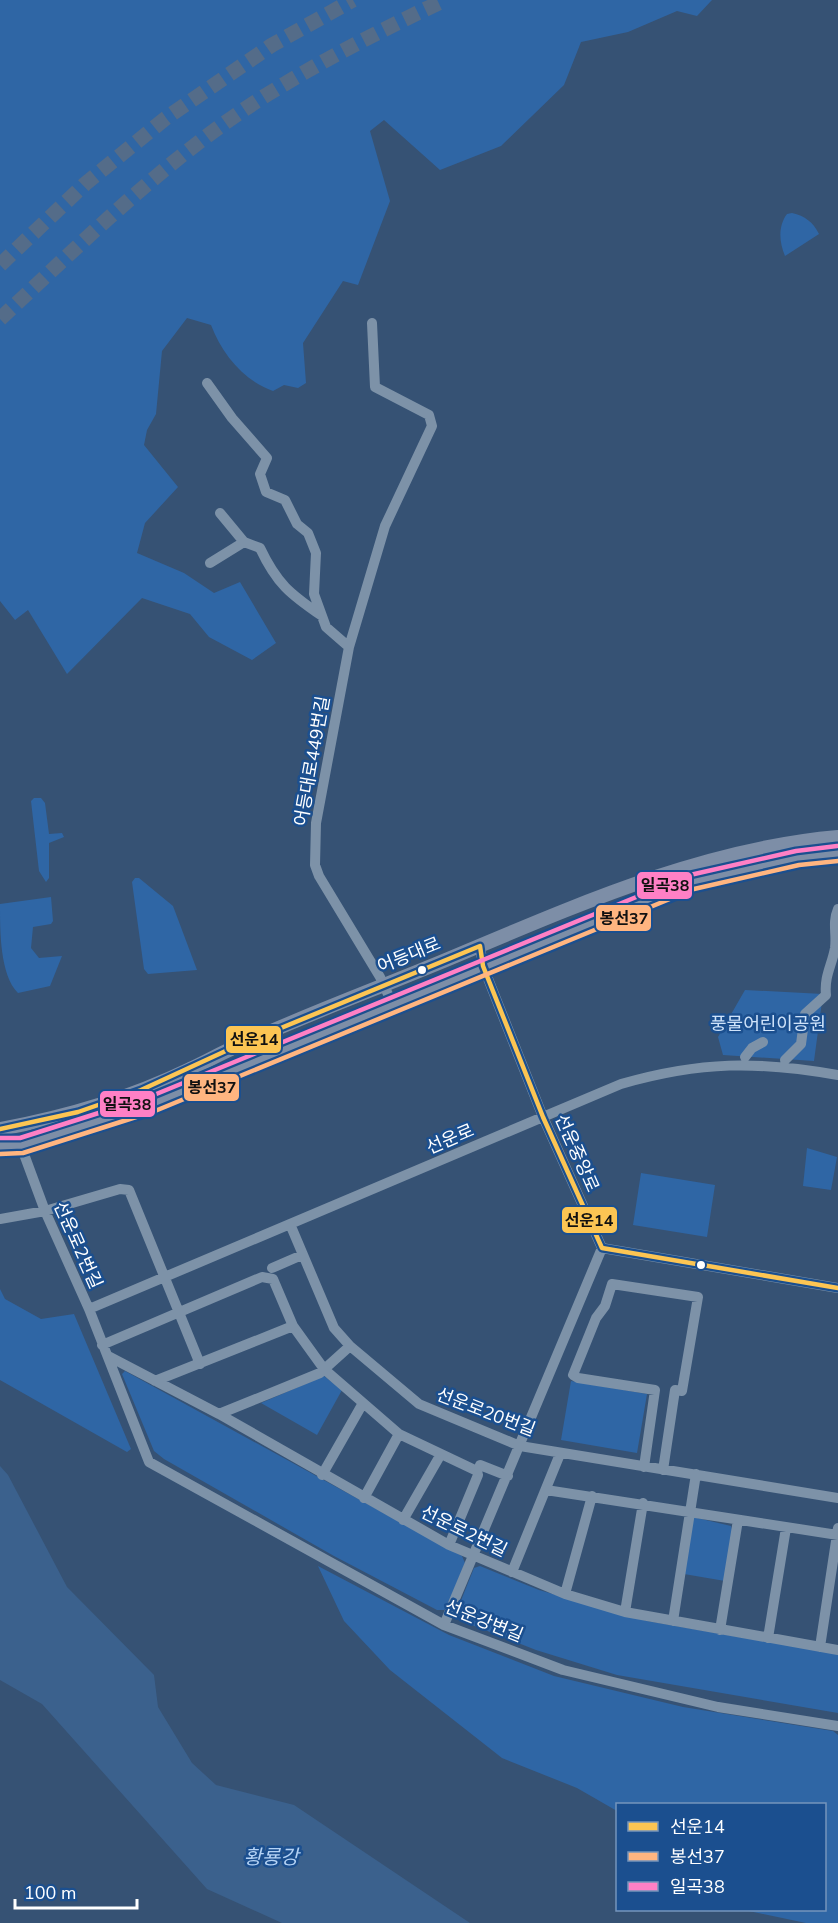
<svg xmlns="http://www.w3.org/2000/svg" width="838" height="1923" font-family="'Nunito Sans','Noto Sans KR',sans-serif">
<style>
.green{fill:#2f66a5}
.water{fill:#3b618d}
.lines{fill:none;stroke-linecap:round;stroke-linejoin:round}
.highway-tunnel{stroke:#546c89;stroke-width:15;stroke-dasharray:15 8;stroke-linecap:butt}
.minor{stroke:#7d92a8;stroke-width:10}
.major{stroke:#7d8ea7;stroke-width:14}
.bus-1-casing{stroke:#1b4f8f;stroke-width:9}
.bus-2-casing{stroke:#1b4f8f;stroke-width:9}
.bus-3-casing{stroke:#1b4f8f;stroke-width:9}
.bus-1{stroke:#fcc553;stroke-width:4.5}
.bus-2{stroke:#ffb580;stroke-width:4.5}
.bus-3{stroke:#ff80c5;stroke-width:4.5}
.bus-dot{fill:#fff;stroke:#1b4f8f;stroke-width:2}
.labels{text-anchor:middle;stroke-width:5;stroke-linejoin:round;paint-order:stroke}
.street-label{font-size:18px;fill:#fff;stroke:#1b4f8f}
.park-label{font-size:18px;fill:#cfe3fa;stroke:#1b4f8f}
.water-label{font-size:20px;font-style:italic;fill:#b5d3f5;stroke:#1b4f8f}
.line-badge{stroke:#1b4f8f;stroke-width:2}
.pale-badge-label{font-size:16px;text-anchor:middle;font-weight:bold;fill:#111}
</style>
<rect width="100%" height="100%" fill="#365274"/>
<path class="green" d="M0,0h712l-15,16 -20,-5 -49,21 -47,10 -17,43 -63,61 -61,24 -56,-50 -14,11 20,70 -32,84 -15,-4 -40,62 3,40 -8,5 -14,-3 -11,6c-29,-10 -51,-37 -62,-66l-24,-7 -25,33 -6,63 -9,16 -3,15 34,42 -33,36 -8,30 47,20 30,20 26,-11 36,61 -24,17 -43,-23 -19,-23 -48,-16 -75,76 -39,-64 -13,10 -15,-19z
M792,213c13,3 21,9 27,21l-34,22c-6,-14 -7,-30 2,-42z
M34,798h7l4,5 4,31 13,-1 2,4 -15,6v35l-3,4 -7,-11 -8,-70z
M135,878h4l34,28 24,64 -49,4 -4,-5 -12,-87z
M51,897l2,24 -2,3 -18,3 -2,21 8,10 23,-2 -12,30 -32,7c-18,-18 -18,-61 -18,-89z
M745,990l78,4 -9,67 -91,-6 -5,-18z
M807,1148l30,9 -6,33 -28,-4z
M641,1173l74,12 -8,52 -74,-12z
M0,1289l5,10 36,20 33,-5 57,135 -4,3 -127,-72z
M125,1371l337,185 3,7 -18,44 -3,3h-7l-103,-54 -170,-97 -10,-8 -32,-77z
M324,1376l18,14 -25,45 -56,-32z
M571,1381l76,13 -10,59 -76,-13z
M693,1517l38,9 2,7 -8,48 -41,-7z
M318,1566l131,69 105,41 129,31 150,24 5,4v188h-32l-62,-13h80v-106h-206l-1,7 -40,-23 -75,-30 -112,-88 -46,-49z
M480,1566l59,24 108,31 191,33v59l-221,-38 -81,-25 -77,-30 -3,-7 18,-45z"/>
<path class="water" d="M0,1466l8,9 59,112 87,88 4,32 34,56 24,22 78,20 176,118h-188l-75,-34 -165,-185 -42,-24z"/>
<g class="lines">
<path class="highway-tunnel" d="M0,265l85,-81 81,-66 106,-73 81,-45
M0,319c85,-79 169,-163 268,-225 57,-35 117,-66 177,-94"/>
<path class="minor" d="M372,323l3,64 54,28 3,11 -47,100 -36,121 -33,176 -1,42 4,11 61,101 13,28
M207,383l25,35 35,40 -7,16 6,18 19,8 12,24 11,9 8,20 -2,41 12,33 23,20
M220,513l24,29 16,6c17,36 30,46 62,68
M210,563l34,-21
M480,946l3,20 60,151 59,131 236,40
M745,1057l7,-9 11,-6
M785,1060l16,-16 4,-30 21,-19c-2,-19 6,-30 9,-47 2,-14 -3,-25 3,-39
M21,1146l24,65 44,98 60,153 295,163 119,45 155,37 120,19
M0,1219l45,-8 75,-22 9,1 71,174
M290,1224l44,104 16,18 69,58 101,42 318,52
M272,1268l30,-13
M89,1309l532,-225c80,-23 136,-23 217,-9
M102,1345l160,-68 11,2 20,47 31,43 75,65 78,37 1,4 -29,70
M108,1356l111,58 230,131 116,49 60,18 213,38
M155,1381l138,-55
M219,1414l101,-41 30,-27
M480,1465l28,11
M644,1467l11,-77 -77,-12 -5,-3 23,-57 9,-12 7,-22 86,13 -16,94 -7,-1 -12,80
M322,1475l41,-72
M546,1490l292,45
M364,1498l35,-64
M403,1520l38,-66
M512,1572l48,-118
M565,1594l27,-98
M625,1612l18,-109
M673,1621l23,-147
M444,1625l158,-377
M720,1630l18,-110
M768,1638l18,-110
M820,1647l18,-119"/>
<path class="major" d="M0,1129c66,-12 130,-31 190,-60 14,-6 27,-14 41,-20 69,-32 140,-58 210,-87 127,-53 258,-113 397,-125
M0,1146h21l131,-42 540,-222 106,-24 40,-5"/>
<defs>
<path id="bus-1" d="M0,1129l78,-17 63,-22 89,-41 250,-103 3,20 60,151 59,131 236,40"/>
<path id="bus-2" d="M0,1154l23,-1 132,-42 539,-222 105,-24 39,-4"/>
<path id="bus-3" d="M0,1138h20l129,-41 541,-222 106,-24 41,-5"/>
</defs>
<use href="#bus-1" class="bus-1-casing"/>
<use href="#bus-2" class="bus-2-casing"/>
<use href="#bus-3" class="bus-3-casing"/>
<use href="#bus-1" class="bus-1"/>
<use href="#bus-2" class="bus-2"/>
<use href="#bus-3" class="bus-3"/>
</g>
<g class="bus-dot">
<circle cx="422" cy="970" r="5"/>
<circle cx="701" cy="1265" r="5"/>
</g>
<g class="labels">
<g class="street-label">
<text transform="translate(312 761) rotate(-80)" y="6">어등대로449번길</text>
<text transform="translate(409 955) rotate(-22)" y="6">어등대로</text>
<text transform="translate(450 1139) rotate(-23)" y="6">선운로</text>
<text transform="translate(577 1153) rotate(66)" y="6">선운중앙로</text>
<text transform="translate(78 1245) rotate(66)" y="6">선운로2번길</text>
<text transform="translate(486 1412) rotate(21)" y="6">선운로20번길</text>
<text transform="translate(464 1531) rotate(26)" y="6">선운로2번길</text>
<text transform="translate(484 1621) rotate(22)" y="6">선운강변길</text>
</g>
<g class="park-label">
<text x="768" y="1030">풍물어린이공원</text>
</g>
<g class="water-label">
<text x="271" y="1864">황룡강</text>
</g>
</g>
<g class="line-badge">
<rect x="636" y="871" width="57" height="29" rx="6" fill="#ff80c5"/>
<rect x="595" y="904" width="57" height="28" rx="6" fill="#ffb580"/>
<rect x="225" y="1025" width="57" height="29" rx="6" fill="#fcc553"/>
<rect x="183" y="1073" width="57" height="29" rx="6" fill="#ffb580"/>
<rect x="99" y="1090" width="57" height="28" rx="6" fill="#ff80c5"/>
<rect x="561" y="1206" width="57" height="28" rx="6" fill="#fcc553"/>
</g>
<g class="pale-badge-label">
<text x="665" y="891">일곡38</text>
<text x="624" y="924">봉선37</text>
<text x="254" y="1045">선운14</text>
<text x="212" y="1093">봉선37</text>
<text x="127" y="1110">일곡38</text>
<text x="589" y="1226">선운14</text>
</g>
<rect x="616" y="1803" width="210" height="108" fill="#1b4f8f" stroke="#7695bc" stroke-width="1.5"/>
<rect x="628" y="1822" width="30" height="9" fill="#fcc553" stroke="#7695bc" stroke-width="1.5"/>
<text x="670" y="1833" font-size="18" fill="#ffffff">선운14</text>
<rect x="628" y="1852" width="30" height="9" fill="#ffb580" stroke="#7695bc" stroke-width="1.5"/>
<text x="670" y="1863" font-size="18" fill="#ffffff">봉선37</text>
<rect x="628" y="1882" width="30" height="9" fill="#ff80c5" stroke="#7695bc" stroke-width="1.5"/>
<text x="670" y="1893" font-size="18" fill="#ffffff">일곡38</text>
<path d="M15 1899v9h122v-9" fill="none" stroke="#ffffff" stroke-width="3"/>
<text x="24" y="1899" font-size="18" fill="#ffffff" stroke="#1b4f8f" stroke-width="4.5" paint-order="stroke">100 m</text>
</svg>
